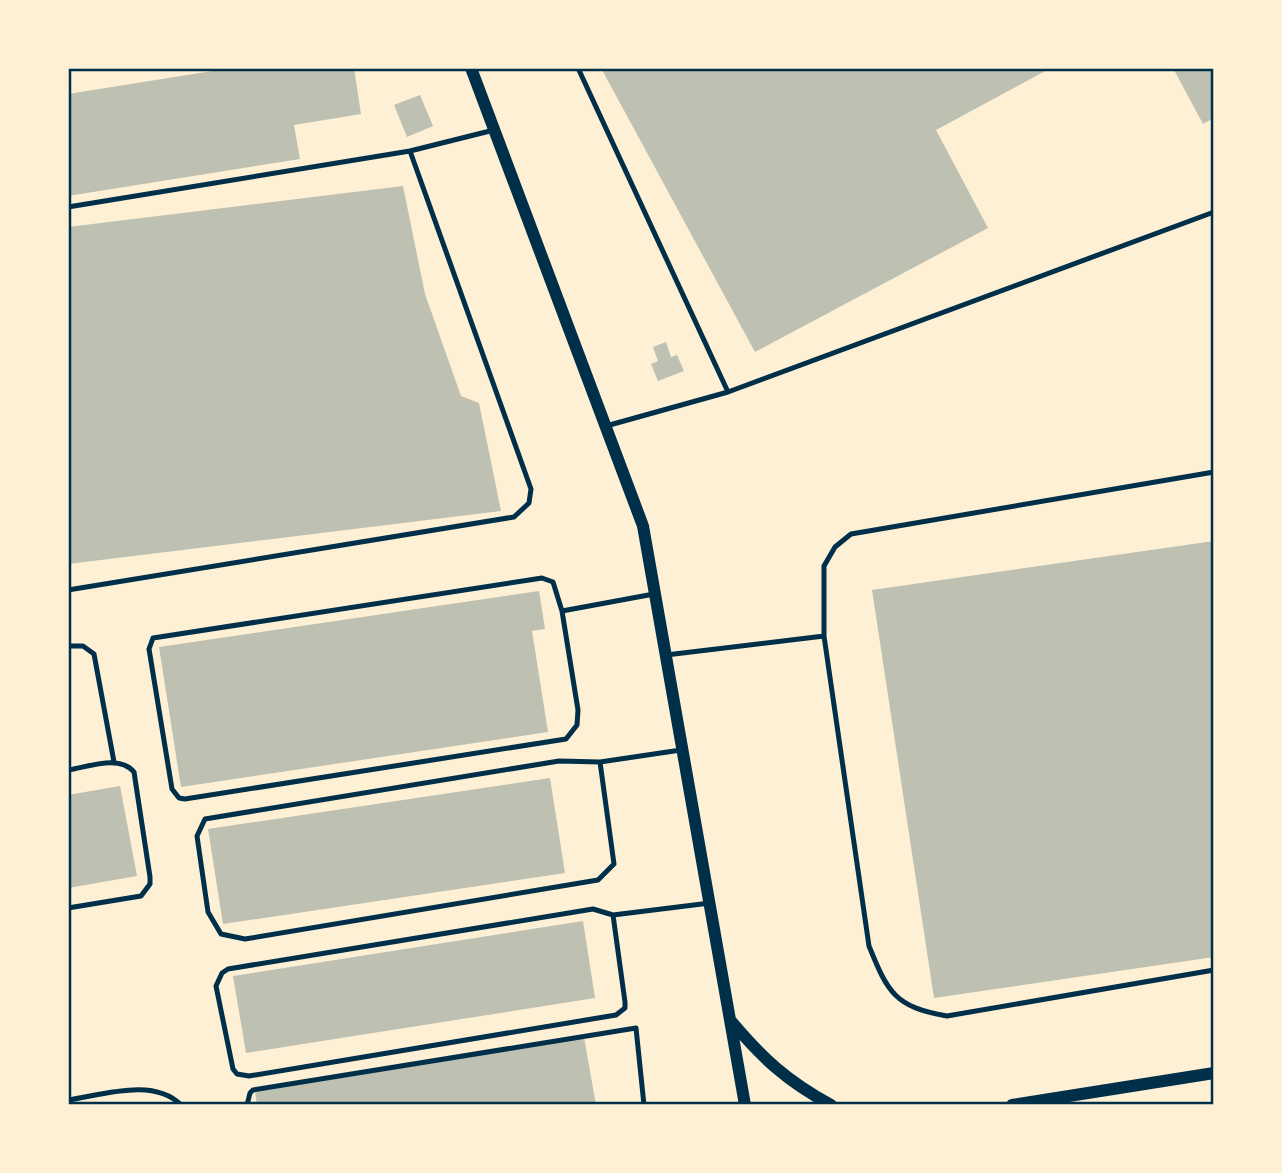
<svg xmlns="http://www.w3.org/2000/svg" width="1282" height="1173" font-family="Overpass,sans-serif">
<style>
.building{fill:#bec0b2}
.lines{fill:none;stroke-linecap:round;stroke-linejoin:round}
.service{stroke:#003049;stroke-width:5}
.tertiary{stroke:#003049;stroke-width:12}
.neatline{fill:none;stroke:#003049;stroke-width:2.5}
</style>
<rect width="100%" height="100%" fill="#fdf0d5"/>
<path class="building" d="M231,68h123l7,46 -67,11 6,34 -232,37v-102z
M601,68h450l-115,62 52,98 -233,124z
M1173,68h41v50l-11,6z
M420,95l13,31 -26,11 -13,-32z
M403,186l22,108 36,102 18,7 22,108 -433,53v-337z
M666,342l5,15 6,-2 7,16 -26,10 -7,-17 7,-3 -5,-14z
M1214,541v416l-280,41 -62,-408z
M539,591l6,38 -13,2 16,101 -367,55 -22,-140z
M550,778l15,95 -342,51 -15,-95z
M120,786l17,90 -69,12v-93z
M583,921l12,77 -349,55 -13,-77z
M584,1037l12,68h-339l-2,-14z"/>
<g class="lines">
<path class="service" d="M578,68l150,324 486,-180
M410,151l84,-21
M68,207l342,-56 121,338 -2,14 -15,14 -446,73
M606,426l122,-34
M1214,472l-363,62 -16,13 -11,19v70l45,310c19,47 26,61 78,70l267,-46
M562,611l-9,-29 -11,-4 -389,60 -4,11 23,140 7,9 6,1 381,-60 11,-14 1,-15 -16,-99 92,-17
M68,646h15l11,8 20,108
M666,655l158,-19
M600,762l-41,-1 -354,58 -8,17 11,76 13,22 24,5 353,-59 16,-16 -14,-102 81,-12
M68,770c20,-3 51,-16 66,2l16,105v7l-9,12 -73,12
M613,915l-20,-6 -365,60 -6,4 -6,13 17,83 4,5 12,2 367,-61 9,-7v-6l-12,-87 97,-12
M68,1100c34,-5 86,-23 113,5
M247,1105l3,-12 3,-3 383,-62 8,77"/>
<path class="tertiary" d="M471,68l172,458 102,579
M731,1021c32,38 56,60 100,84
M1012,1105l202,-32"/>
</g>
<rect width="1282" height="1173" fill="none" stroke="#fdf0d5" stroke-width="140"/>
<rect x="70" y="70" width="1142" height="1033" class="neatline"/>
</svg>
